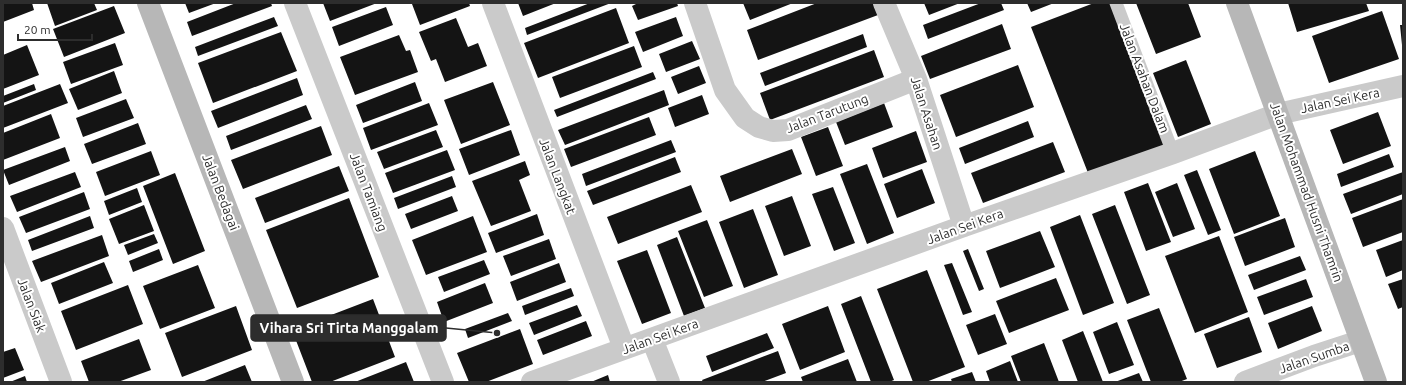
<svg xmlns="http://www.w3.org/2000/svg" width="1406" height="385" font-family="Ubuntu,sans-serif">
<style>
.building{fill:#141414}
.lines{fill:none;stroke-linecap:round;stroke-linejoin:round}
.lane{stroke:#cacaca;stroke-width:13}
.street{stroke:#cacaca;stroke-width:22}
.secondary{stroke:#b7b7b7;stroke-width:22}
.labels{text-anchor:middle;stroke-width:4;stroke-linejoin:round;paint-order:stroke}
.street-label{font-size:13px;fill:#2d2d2d;stroke:#fff}
.leader{fill:none;stroke:#2d2d2d;stroke-width:1.5}
.callout-dot{fill:#2d2d2d;stroke:#fff;stroke-width:1.5}
.callout{fill:#2d2d2d;stroke:#2d2d2d;stroke-width:1.5}
.callout-label{font-size:14px;text-anchor:middle;font-weight:bold;fill:#fff}
</style>
<rect width="100%" height="100%" fill="#fff"/>
<path class="building" d="M3,3h29l2,7 -31,12z
M47,3h47l3,7 -42,16z
M185,3h31l-27,10z
M236,3h35l1,3 -80,30 -5,-14z
M323,3h54l-47,18z
M415,3h54l1,3 -50,19 -8,-21z
M518,3h38l-33,13z
M590,3h21l-84,32 -2,-7z
M635,3h42l1,3 -40,14 -6,-14 4,-2z
M743,3h50l-43,17z
M817,3h56l5,12 -120,45 -11,-30z
M924,3h36l-31,12z
M981,3h20l3,7 -76,29 -5,-14z
M1027,3h27l-23,9z
M1094,3h16l57,146 -77,29 -59,-151z
M1136,3h52l13,34 -45,17z
M1288,3h78l3,8 -72,21z
M114,6l11,27 -61,24 -11,-28z
M386,7l7,18 -54,21 -7,-19z
M616,8l13,35 -91,35 -14,-35z
M1382,11l17,48 -70,24 -17,-47z
M274,17l4,9 -80,30 -3,-9z
M676,17l7,19 -40,16 -8,-20z
M456,18l12,29 10,-4 9,23 -42,16 -9,-23 -5,2 -12,-29z
M1002,24l9,25 -81,30 -9,-23z
M1400,25h3v20h-1z
M281,32l16,39 -84,32 -15,-40z
M863,34l4,13 -102,39 -5,-13z
M399,35l7,16 4,-1 8,22 -63,23 -15,-38z
M692,41l8,18 -34,13 -7,-18z
M115,43l8,22 -52,19 -8,-22z
M27,45l12,30 -36,14v-34z
M634,46l8,21 -82,31 -8,-21z
M874,50l10,27 -114,43 -10,-27z
M1186,60l25,64 -33,13 -25,-64z
M1018,65l16,42 -78,30 -16,-42z
M699,66l7,17 -28,11 -7,-17z
M114,71l8,22 -44,17 -9,-21z
M653,72l3,7 -99,38 -3,-7z
M297,78l6,17 -85,33 -7,-17z
M415,82l7,19 -59,22 -7,-18z
M493,82l17,43 -49,19 -17,-44z
M34,84l2,6 -33,13v-7z
M60,84l8,19 -65,25v-22z
M664,90l5,15 -104,40 -7,-15z
M702,95l7,19 -34,13 -7,-19z
M126,99l8,19 -51,19 -7,-19z
M429,103l9,22 -67,25 -8,-22z
M884,103l9,24 -48,18 -9,-23z
M306,105l6,14 -81,31 -5,-14z
M1378,112l13,34 -48,18 -13,-34z
M51,114l9,24 -57,22v-27z
M649,117l7,18 -85,32 -7,-18z
M1028,121l6,16 -69,27 -6,-16z
M138,123l8,21 -54,20 -8,-20z
M321,126l11,29 -89,34 -12,-29z
M828,127l15,39 -27,10 -15,-39z
M436,130l7,17 -59,22 -7,-17z
M511,130l9,25 -51,20 -10,-26z
M916,131l11,31 -44,16 -11,-30z
M671,140l5,12 -90,34 -4,-12z
M1053,142l12,30 -82,31 -12,-30z
M65,147l5,14 -61,24 -6,-15z
M792,149l10,25 -72,28 -10,-26z
M447,150l8,20 -62,23 -8,-20z
M151,151l9,24 -55,21 -9,-24z
M1255,151l25,65 -46,18 -25,-65z
M1389,154l5,13 -53,20 -4,-13z
M675,157l6,15 -88,33 -6,-14z
M525,161l5,14 -11,5 12,31 -40,15 -19,-45z
M867,164l27,69 -27,11 -27,-70z
M339,166l10,25 -84,32 -10,-25z
M922,169l13,34 -38,15 -13,-34z
M1197,170l24,60 -13,5 -24,-60z
M75,172l6,15 -64,25 -7,-16z
M1403,172v22l-52,20 -8,-20z
M175,173l30,78 -32,13 -30,-78z
M452,176l4,11 -58,22 -4,-11z
M1148,183l23,59 -25,9 -22,-59z
M1177,183l18,46 -22,8 -18,-45z
M691,185l11,27 -84,32 -11,-27z
M833,187l22,56 -21,8 -22,-57z
M137,188l5,14 -33,13 -5,-14z
M84,192l6,17 -64,24 -7,-16z
M452,196l6,15 -47,18 -6,-15z
M792,196l19,50 -27,10 -19,-50z
M349,198l30,79 -82,31 -31,-78z
M1403,199v33l-40,15 -11,-29z
M144,205l10,26 -35,13 -10,-25z
M1115,205l35,90 -23,9 -35,-90z
M753,209l25,66 -34,13 -25,-66z
M537,214l7,21 -48,18 -8,-20z
M1080,215l34,88 -31,12 -33,-88z
M90,216l4,12 -62,23 -4,-11z
M473,216l14,36 -61,23 -14,-35z
M1285,218l10,29 -50,19 -11,-29z
M707,220l26,66 -29,11 -26,-66z
M1040,231l15,36 -55,21 -14,-37z
M154,234l4,9 -30,12 -4,-10z
M102,235l7,21 -68,26 -9,-21z
M1219,236l29,76 -53,21 -30,-77z
M677,237l28,71 -21,8 -27,-71z
M549,239l7,20 -45,17 -8,-20z
M1403,240v30l-17,7 -10,-27z
M159,249l4,11 -30,12 -4,-11z
M968,249l16,40 -5,2 -16,-40z
M647,250l24,63 -29,11 -25,-63z
M1300,256l6,14 -52,20 -6,-15z
M484,260l6,14 -46,18 -6,-15z
M104,262l9,21 -54,21 -8,-21z
M559,263l7,19 -49,19 -7,-19z
M952,263l20,49 -9,3 -19,-50z
M198,265l17,43 -55,21 -17,-43z
M927,270l38,97 -39,15h-13l-36,-93z
M1056,278l13,32 -60,23 -13,-32z
M1306,279l7,18 -49,18 -7,-18z
M1403,279v28l-5,2 -10,-25z
M485,283l8,20 -49,19 -7,-20z
M128,285l15,39 -67,26 -15,-39z
M571,288l3,8 -49,19 -3,-9z
M861,296l33,84 -5,2h-18l-30,-78z
M373,299l22,58 -65,25h-18l-20,-52z
M577,305l5,11 -48,19 -5,-12z
M236,306l16,44 -70,27 -17,-44z
M828,306l17,46 -45,18 -18,-46z
M1312,306l10,25 -44,18 -10,-26z
M1159,308l28,71 -8,3h-28l-24,-62z
M508,313l4,8 -44,17 -3,-9z
M995,314l12,30 -29,11 -12,-30z
M1249,317l13,35 -45,16 -13,-34z
M586,321l6,15 -49,19 -6,-15z
M1117,322l17,43 -25,9 -16,-42z
M520,329l13,35 -47,18h-17l-12,-29z
M1083,331l20,51h-25l-16,-42z
M767,333l7,15 -62,24 -6,-16z
M139,339l12,31 -33,12h-29l-8,-21z
M1044,343l15,39h-38l-10,-26z
M15,348l9,22 -21,8v-26z
M778,351l8,22 -24,9h-59l-1,-2z
M848,359l9,23h-54l-2,-5z
M1010,361l8,21h-28l-4,-11z
M406,362l8,20h-59z
M245,365l7,17h-50z
M972,372l4,10h-24l-1,-3z
M1139,373l4,9h-28z
M608,375l2,7h-19z
M25,376l2,6h-17z"/>
<g class="lines">
<path class="lane" d="M1116,3l57,150"/>
<path class="street" d="M295,3l148,379
M493,3l131,345
M695,3l30,87 20,28 14,9 14,4 15,-1 128,-51
M884,3l32,76 48,147
M3,228l58,154
M652,339l17,43
M532,382l432,-156 209,-73 105,-39 125,-28
M1245,382l69,-26 46,-15"/>
<path class="secondary" d="M148,3l145,379
M1237,3l139,379"/>
</g>
<g class="labels">
<g class="street-label">
<text transform="translate(1145 78) rotate(69)" y="5">Jalan Asahan Dalam</text>
<text transform="translate(1340 100) rotate(-12)" y="5">Jalan Sei Kera</text>
<text transform="translate(827 113) rotate(-21)" y="5">Jalan Tarutung</text>
<text transform="translate(927 113) rotate(72)" y="5">Jalan Asahan</text>
<text transform="translate(558 176) rotate(69)" y="5">Jalan Langkat</text>
<text transform="translate(221 192) rotate(69)" y="5">Jalan Bedagai</text>
<text transform="translate(369 192) rotate(69)" y="5">Jalan Tamiang</text>
<text transform="translate(1307 192) rotate(70)" y="5">Jalan Mohammad Husni Thamrin</text>
<text transform="translate(965 226) rotate(-20)" y="5">Jalan Sei Kera</text>
<text transform="translate(32 305) rotate(69)" y="5">Jalan Siak</text>
<text transform="translate(660 336) rotate(-20)" y="5">Jalan Sei Kera</text>
<text transform="translate(1314 357) rotate(-19)" y="5">Jalan Sumba</text>
</g>
</g>
<path class="leader" d="M497 333L446 328"/>
<circle class="callout-dot" cx="497" cy="333" r="4"/>
<rect class="callout" x="251" y="315" width="195" height="26" rx="4"/>
<g class="callout-label">
<text x="349" y="333">Vihara Sri Tirta Manggalam</text>
</g>
<rect width="1406" height="385" fill="none" stroke="#2d2d2d" stroke-width="8"/>
<path d="M18 34v6h74v-6" fill="none" stroke="#2d2d2d" stroke-width="2"/>
<text x="24" y="34" font-size="12" fill="#2d2d2d" stroke="#ffffff" stroke-width="3" paint-order="stroke">20 m</text>
</svg>
